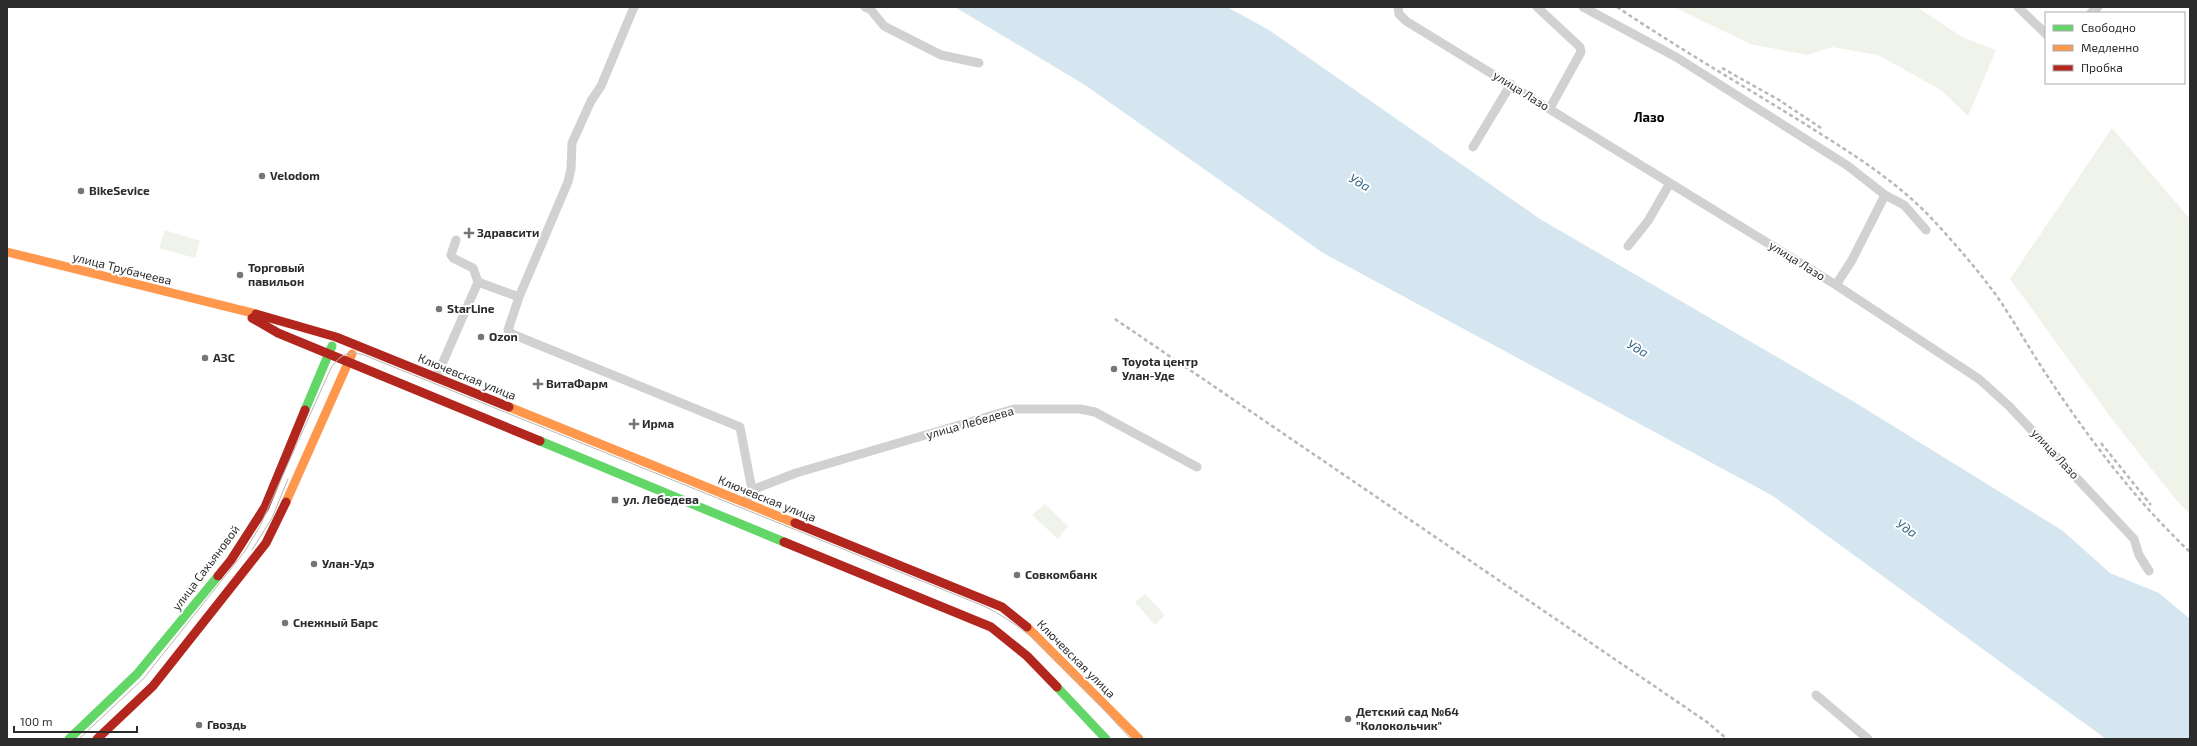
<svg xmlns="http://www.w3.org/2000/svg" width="2197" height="746" font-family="'Exo 2',sans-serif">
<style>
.green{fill:#eff3ea}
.water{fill:#d6e6f0}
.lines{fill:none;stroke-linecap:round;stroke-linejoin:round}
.street{stroke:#d1d1d1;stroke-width:9}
.fast{stroke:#63d668;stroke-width:9}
.slow{stroke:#ff974d;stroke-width:9}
.jam{stroke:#b3261e;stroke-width:9}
.tram{stroke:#b8b8b8;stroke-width:1}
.rail{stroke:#b8b8b8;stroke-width:2.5;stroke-dasharray:4 3;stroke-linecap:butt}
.poi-dot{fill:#767676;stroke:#fff;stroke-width:1.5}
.labels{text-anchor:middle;stroke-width:4;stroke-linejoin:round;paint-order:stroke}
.street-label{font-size:12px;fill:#2c2c2c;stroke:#fff}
.poi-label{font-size:12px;font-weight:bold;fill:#2c2c2c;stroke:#fff;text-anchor:start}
.neighbourhood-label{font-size:13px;font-weight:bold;fill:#000;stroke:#fff}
.water-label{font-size:13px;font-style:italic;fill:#3b6b8d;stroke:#fff}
</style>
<rect width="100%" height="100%" fill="#fff"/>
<path class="green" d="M1674,7h243l45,30 34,13 -28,66 -27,-26 -63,-35 -46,-8 -25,8 -57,-11z
M2112,128l78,91v295l-13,-13 -66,-83 -101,-139z
M165,230l35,11 -5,17 -36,-10z
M1045,504l23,22 -10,13 -26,-24z
M1145,594l20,21 -10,10 -20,-23z"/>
<path class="water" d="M955,7h272l42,23 271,189 316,184 207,128 47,42 49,20 31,26v120h-84l-333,-243 -450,-243 -238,-168z"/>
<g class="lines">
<path class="street" d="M634,7l-33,79 -10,15 -19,42 -1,26 -3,13 -49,115 -11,33 4,4 228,93 12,63
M865,7l6,3 13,16 57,29 38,8
M1398,7l1,7 7,7 430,264 143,94 30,27 125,133 5,16 10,16
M1537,7l43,40 1,5 -31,56
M1583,7l93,50 172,109 37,29 19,10 22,25
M2018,7l28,27
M2091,13l7,-6
M1473,147l38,-63
M1628,246l20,-25 22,-38
M478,282l41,15
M1836,285l16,-25 33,-65
M436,378l42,-96 -5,-14 -20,-10 -2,-3 5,-15
M745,503l7,-13 44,-17 218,-64h66l15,3 102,55
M1816,695l52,44"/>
<path class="fast" d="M305,410l27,-64
M540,441l244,101
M1057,687l49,52
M69,739l68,-65 81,-98"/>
<path class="slow" d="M7,252l249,62
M509,407l286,116
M286,502l66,-148
M1027,627l112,112"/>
<path class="jam" d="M256,314l80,23 173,70
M252,318l26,15 262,108
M795,523l207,84 25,20
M784,542l207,85 36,29 30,31
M218,576l13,-16 34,-53 40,-97
M97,739l56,-53 113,-143 20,-41"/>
<path class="tram" d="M252,550l20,-32 16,-39
M79,739l65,-61 101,-127 15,-25 71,-158c9,-13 17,-18 33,-13l622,252c59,30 100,85 145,132"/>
<path class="rail" d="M1617,7c61,41 125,78 188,117 46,29 92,57 129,97 22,24 43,48 62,74 18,26 34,55 52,82 42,63 87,123 142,175
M1722,68l57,32 42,28
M1115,319l592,403 20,17
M2101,443l50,62"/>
</g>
<g class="poi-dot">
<circle cx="262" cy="176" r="4"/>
<circle cx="81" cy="191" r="4"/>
<path d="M467 227h4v4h4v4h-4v4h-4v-4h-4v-4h4z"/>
<circle cx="240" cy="275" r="4"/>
<circle cx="439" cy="309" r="4"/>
<circle cx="481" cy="337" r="4"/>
<circle cx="205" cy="358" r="4"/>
<circle cx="1114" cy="369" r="4"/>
<path d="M536 378h4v4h4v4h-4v4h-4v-4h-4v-4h4z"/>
<path d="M632 418h4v4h4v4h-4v4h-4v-4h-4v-4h4z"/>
<rect x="611" y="496" width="8" height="8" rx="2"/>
<circle cx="314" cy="564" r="4"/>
<circle cx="1017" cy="575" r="4"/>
<circle cx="285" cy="623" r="4"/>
<circle cx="1348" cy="719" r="4"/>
<circle cx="199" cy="725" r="4"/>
</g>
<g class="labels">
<g class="street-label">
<text transform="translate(1521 91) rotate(32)" y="4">улица Лазо</text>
<text transform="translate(1797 261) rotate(32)" y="4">улица Лазо</text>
<text transform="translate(122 269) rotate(14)" y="4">улица Трубачеева</text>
<text transform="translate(467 377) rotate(22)" y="4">Ключевская улица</text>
<text transform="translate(970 423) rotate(-16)" y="4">улица Лебедева</text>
<text transform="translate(2055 454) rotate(47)" y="4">улица Лазо</text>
<text transform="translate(767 499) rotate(22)" y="4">Ключевская улица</text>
<text transform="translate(206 568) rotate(-53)" y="4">улица Сахьяновой</text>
<text transform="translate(1076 659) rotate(45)" y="4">Ключевская улица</text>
</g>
<g class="poi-label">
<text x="270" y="180">Velodom</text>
<text x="89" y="195">BikeSevice</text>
<text x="477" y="237">Здравсити</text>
<text x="248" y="272">Торговый<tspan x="248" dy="14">павильон</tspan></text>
<text x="447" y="313">StarLine</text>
<text x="489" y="341">Ozon</text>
<text x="213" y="362">АЗС</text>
<text x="1122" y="366">Toyota центр<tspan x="1122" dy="14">Улан-Уде</tspan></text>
<text x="546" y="388">ВитаФарм</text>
<text x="642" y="428">Ирма</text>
<text x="623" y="504">ул. Лебедева</text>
<text x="322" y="568">Улан-Удэ</text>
<text x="1025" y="579">Совкомбанк</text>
<text x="293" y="627">Снежный Барс</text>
<text x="1356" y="716">Детский сад №64<tspan x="1356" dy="14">"Колокольчик"</tspan></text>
<text x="207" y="729">Гвоздь</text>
</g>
<g class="neighbourhood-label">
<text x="1649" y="122">Лазо</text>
</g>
<g class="water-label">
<text transform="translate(1360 182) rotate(31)" y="5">Уда</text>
<text transform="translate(1638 348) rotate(31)" y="5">Уда</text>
<text transform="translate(1907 528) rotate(34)" y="5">Уда</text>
</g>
</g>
<rect width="2197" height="746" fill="none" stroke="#2c2c2c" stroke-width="16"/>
<rect x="2045" y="12" width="140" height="72" fill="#ffffff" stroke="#ababab"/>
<rect x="2053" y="25" width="20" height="6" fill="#63d668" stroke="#ababab"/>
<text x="2081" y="32" font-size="12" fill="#2c2c2c">Свободно</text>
<rect x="2053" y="45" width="20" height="6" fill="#ff974d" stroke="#ababab"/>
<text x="2081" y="52" font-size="12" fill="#2c2c2c">Медленно</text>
<rect x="2053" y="65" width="20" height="6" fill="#b3261e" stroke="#ababab"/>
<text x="2081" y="72" font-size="12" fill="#2c2c2c">Пробка</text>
<path d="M14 726v6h123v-6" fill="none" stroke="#2c2c2c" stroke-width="2"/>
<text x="20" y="726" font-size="12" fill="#2c2c2c" stroke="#ffffff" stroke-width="3" paint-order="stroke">100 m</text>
</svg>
